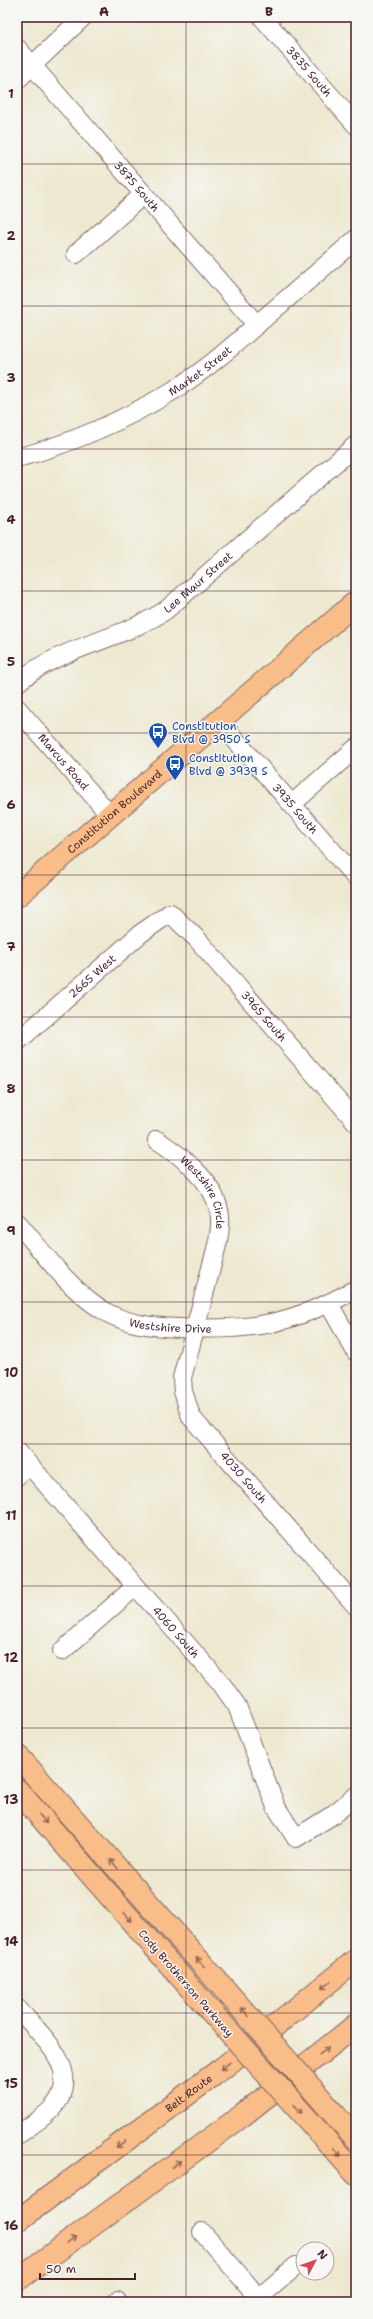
<svg xmlns="http://www.w3.org/2000/svg" width="373" height="2319" font-family="'Shantell Sans',sans-serif">
<style>
.lines{fill:none;stroke-linecap:round;stroke-linejoin:round}
.minor-casing{stroke:#836564;stroke-width:20}
.major-casing{stroke:#836564;stroke-width:24}
.highway-casing{stroke:#836564;stroke-width:24}
.minor{stroke:#fff;stroke-width:18}
.major{stroke:#f8bd88;stroke-width:22}
.highway{stroke:#f8bd88;stroke-width:22}
.major-bridge-casing{stroke:#836564;stroke-width:24;stroke-linecap:butt}
.major-bridge{stroke:#f8bd88;stroke-width:22}
.oneway{stroke:#986655}
.grid{fill:none;stroke:#4a1f2b;stroke-width:1;stroke-opacity:0.55}
.labels{text-anchor:middle;stroke-width:3;stroke-linejoin:round;paint-order:stroke}
.street-label{font-size:11px;fill:#4a1f2b;stroke:#f6f6f2}
.transit-label{font-size:11px;fill:#164399;stroke:#f6f6f2;text-anchor:start}
.neatline{fill:none;stroke:#4a1f2b;stroke-width:1.5}
.grid-label{font-size:13px;text-anchor:middle;font-weight:bold;fill:#4a1f2b}
</style>
<rect width="100%" height="100%" fill="#f6f6f2"/>
<filter id="ink" filterUnits="userSpaceOnUse"><feTurbulence type="fractalNoise" baseFrequency=".025" numOctaves="2"/><feDisplacementMap in="SourceGraphic" scale="8" xChannelSelector="R" yChannelSelector="G"/><feConvolveMatrix kernelMatrix="1 2 1 2 8 2 1 2 1" color-interpolation-filters="sRGB"/></filter>
<filter id="wash" filterUnits="userSpaceOnUse"><feTurbulence type="fractalNoise" baseFrequency=".012" numOctaves="4" result="noise"/><feDisplacementMap in="SourceGraphic" scale="16" xChannelSelector="R" yChannelSelector="G"/><feGaussianBlur stdDeviation="0.9" result="paint"/><feColorMatrix in="noise" values="0 0 0 0 0 0 0 0 0 0 0 0 0 0 0 0 0 1.4 0 .05"/><feComposite in="paint" operator="in"/></filter>
<g filter="url(#wash)">
<rect width="100%" height="100%" fill="#ede8cf"/>
</g>
<g filter="url(#ink)">
<g class="lines">
<defs>
<g id="minor">
<path id="s1" d="M262,17l94,108"/>
<path id="s2" d="M17,48l240,277"/>
<path d="M17,80l66,-63"/>
<path d="M76,254l68,-60"/>
<path id="s3" d="M17,458c56,-15 108,-38 157,-68 32,-20 60,-45 88,-70 32,-27 63,-54 94,-81"/>
<path id="s4" d="M17,683c43,-37 103,-42 149,-73l190,-165"/>
<path id="s5" d="M17,708l93,107"/>
<path id="s6" d="M219,721l137,157"/>
<path d="M292,804l64,-56"/>
<path id="s7" d="M17,1042l123,-108 30,-21 27,26 159,183"/>
<path id="s8" d="M157,1140c26,17 60,43 63,77 1,12 -2,25 -5,36l-33,125 1,13 8,26 165,189"/>
<path id="s9" d="M17,1222c26,30 50,65 84,87 22,15 51,18 78,19 73,3 112,-3 177,-39"/>
<path d="M329,1304l27,48"/>
<path id="s10" d="M17,1451l203,231 17,24 39,101 20,31 35,-22 25,-20"/>
<path d="M17,1476l12,-11"/>
<path d="M62,1651l74,-65"/>
<path d="M17,2008c21,24 67,62 38,97 -9,12 -26,21 -38,31"/>
<path d="M202,2232l57,66"/>
<path d="M117,2301v1"/>
<path d="M254,2302l42,-36"/>
</g>
<g id="major">
<path id="s11" d="M17,896l339,-294"/>
<path d="M17,1755l209,236"/>
<path d="M17,1790l190,217"/>
<path d="M335,2115l21,23"/>
<path d="M317,2130l39,44"/>
</g>
<g id="highway">
<path id="s12" d="M17,2221l207,-154 132,-107"/>
<path d="M17,2280l226,-165 113,-90"/>
</g>
</defs>
<use href="#minor" class="minor-casing"/>
<use href="#major" class="major-casing"/>
<use href="#highway" class="highway-casing"/>
<use href="#minor" class="minor"/>
<use href="#major" class="major"/>
<use href="#highway" class="highway"/>
<defs>
<path id="major-bridge" d="M226,1991l109,124
M207,2007l110,123"/>
</defs>
<use href="#major-bridge" class="major-bridge-casing"/>
<use href="#major-bridge" class="major-bridge"/>
</g>
<defs><path id="oneway-shaft" d="M-6 0H5M1.5-3L5.5 0L1.5 3" fill="none" stroke-width="1.6" stroke-linecap="round" stroke-linejoin="round"/></defs>
<g class="oneway">
<use href="#oneway-shaft" transform="translate(43 1819) rotate(49)"/>
<use href="#oneway-shaft" transform="translate(114 1864) rotate(-131)"/>
<use href="#oneway-shaft" transform="translate(128 1917) rotate(49)"/>
<use href="#oneway-shaft" transform="translate(200 1962) rotate(-131)"/>
<use href="#oneway-shaft" transform="translate(326 1985) rotate(140)"/>
<use href="#oneway-shaft" transform="translate(245 2012) rotate(-132)"/>
<use href="#oneway-shaft" transform="translate(324 2051) rotate(-38)"/>
<use href="#oneway-shaft" transform="translate(225 2066) rotate(142)"/>
<use href="#oneway-shaft" transform="translate(298 2109) rotate(48)"/>
<use href="#oneway-shaft" transform="translate(121 2144) rotate(143)"/>
<use href="#oneway-shaft" transform="translate(337 2152) rotate(49)"/>
<use href="#oneway-shaft" transform="translate(176 2164) rotate(-36)"/>
<use href="#oneway-shaft" transform="translate(71 2240) rotate(-36)"/>
</g>
</g>
<path class="grid" d="M186,17v2285M17,164h339M17,306h339M17,449h339M17,591h339M17,733h339M17,875h339M17,1017h339M17,1160h339M17,1302h339M17,1444h339M17,1586h339M17,1728h339M17,1870h339M17,2013h339M17,2155h339"/>
<defs>
<symbol id="bus-pin" viewBox="-11 -11 22 30"><path d="M0 17L-7.5 6A9.5 9.5 0 1 1 7.5 6Z" fill="#1a4fb4" stroke="#f6f6f2"/><path d="M-5-6H5V4H4V6H2V4H-2V6H-4V4H-5ZM-3.5-4V0h7V-4ZM-3.5 1.2v1.5H-2V1.2ZM2 1.2v1.5H3.5V1.2Z" fill="#fff"/></symbol>
</defs>
<g fill-rule="evenodd">
<use href="#bus-pin" x="147" y="721" width="22" height="30"/>
<use href="#bus-pin" x="164" y="753" width="22" height="30"/>
</g>
<g class="labels">
<g class="street-label">
<text dy="4" stroke="none"><textPath href="#s1" startOffset="72">3835 South</textPath></text>
<text dy="4" stroke="none"><textPath href="#s2" startOffset="183">3875 South</textPath></text>
<text dy="4" stroke="none"><textPath href="#s3" startOffset="204">Market Street</textPath></text>
<text dy="4" stroke="none"><textPath href="#s4" startOffset="209">Lee Maur Street</textPath></text>
<text dy="4" stroke="none"><textPath href="#s5" startOffset="71">Marcus Road</textPath></text>
<text dy="4" stroke="none"><textPath href="#s6" startOffset="116">3935 South</textPath></text>
<text dy="4" stroke="none"><textPath href="#s11" startOffset="129">Constitution Boulevard</textPath></text>
<text dy="4" stroke="none"><textPath href="#s7" startOffset="100">2665 West</textPath></text>
<text dy="4" stroke="none"><textPath href="#s7" startOffset="340">3965 South</textPath></text>
<text dy="4" stroke="none"><textPath href="#s8" startOffset="73">Westshire Circle</textPath></text>
<text dy="4" stroke="none"><textPath href="#s9" startOffset="194">Westshire Drive</textPath></text>
<text dy="4" stroke="none"><textPath href="#s8" startOffset="389">4030 South</textPath></text>
<text dy="4" stroke="none"><textPath href="#s10" startOffset="241">4060 South</textPath></text>
<text transform="translate(186 1983) rotate(49)" y="4">Cody Brotherson Parkway</text>
<text dy="4" stroke="none"><textPath href="#s12" startOffset="214">Belt Route</textPath></text>
</g>
<g class="transit-label">
<text x="172" y="730">Constitution<tspan x="172" dy="13">Blvd @ 3950 S</tspan></text>
<text x="189" y="762">Constitution<tspan x="189" dy="13">Blvd @ 3939 S</tspan></text>
</g>
</g>
<rect width="373" height="2319" fill="none" stroke="#f6f6f2" stroke-width="44"/>
<g transform="translate(315 2261) rotate(49)"><circle r="19" fill="#f6f6f2" stroke="#b1a0a2"/>
<path d="M0-3L7 15L0 10L-7 15Z" fill="#d1495b"/>
<text y="-6" font-size="11" font-weight="bold" text-anchor="middle" fill="#4a1f2b">N</text>
</g>
<path d="M40 2273v6h95v-6" fill="none" stroke="#4a1f2b" stroke-width="2"/>
<text x="46" y="2273" font-size="12" fill="#4a1f2b" stroke="#f6f6f2" stroke-width="3" paint-order="stroke">50 m</text>
<rect x="22" y="22" width="329" height="2275" class="neatline"/>
<g class="grid-label">
<text x="104" y="16">A</text>
<text x="269" y="16">B</text>
<text x="11" y="98">1</text>
<text x="11" y="240">2</text>
<text x="11" y="382">3</text>
<text x="11" y="524">4</text>
<text x="11" y="666">5</text>
<text x="11" y="809">6</text>
<text x="11" y="951">7</text>
<text x="11" y="1093">8</text>
<text x="11" y="1235">9</text>
<text x="11" y="1377">10</text>
<text x="11" y="1520">11</text>
<text x="11" y="1662">12</text>
<text x="11" y="1804">13</text>
<text x="11" y="1946">14</text>
<text x="11" y="2088">15</text>
<text x="11" y="2230">16</text>
</g>
</svg>
